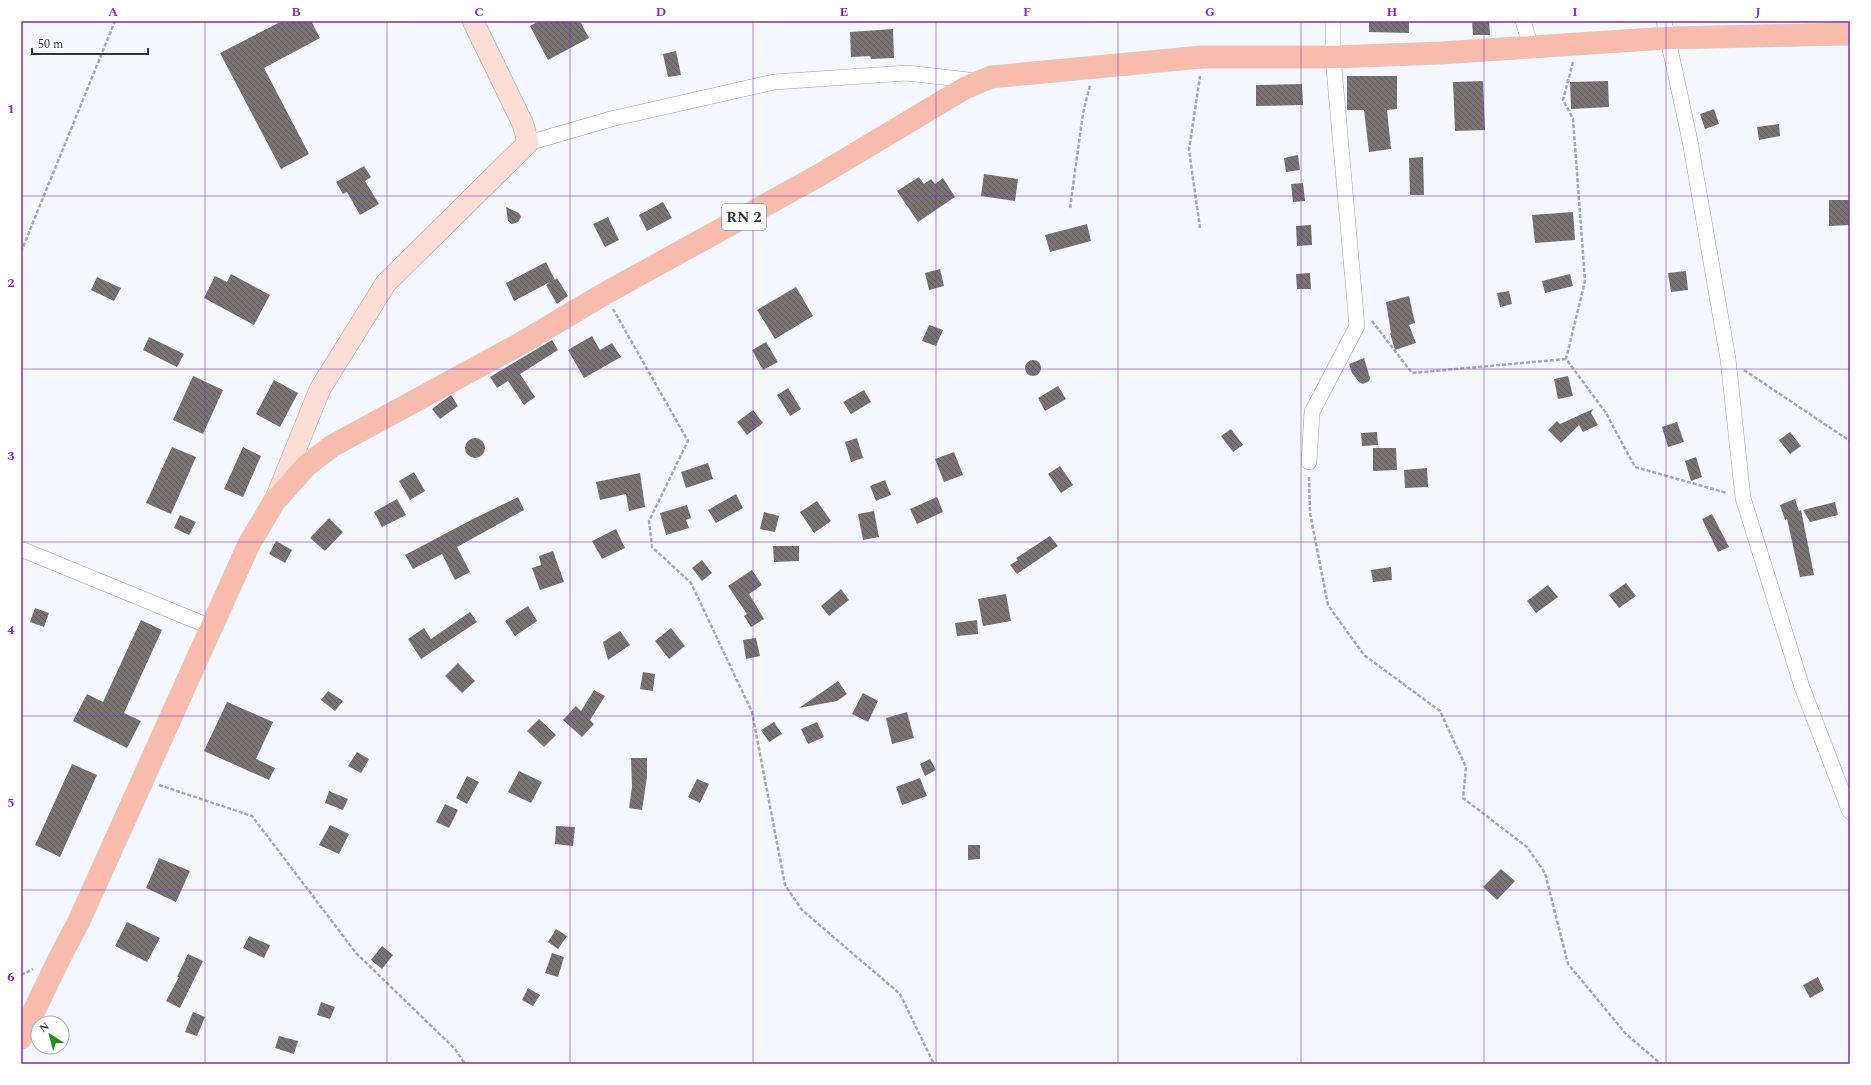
<svg xmlns="http://www.w3.org/2000/svg" width="1871" height="1085" font-family="Spectral,serif">
<style>
.building{fill:url(#building-back-hatch)}
.lines{fill:none;stroke-linecap:round;stroke-linejoin:round}
.street-casing{stroke:#9c9ea4;stroke-width:16}
.secondary-casing{stroke:#9c9ea4;stroke-width:22}
.primary-casing{stroke:#d2d3d3;stroke-width:23}
.path{stroke:#a6a8ac;stroke-width:2.5;stroke-dasharray:4 2;stroke-linecap:butt}
.street{stroke:#fff;stroke-width:15}
.secondary{stroke:#fbded5;stroke-width:21}
.primary{stroke:#f8bcac;stroke-width:22}
.grid{fill:none;stroke:#7b2cbf;stroke-width:1;stroke-opacity:0.55}
.labels{text-anchor:middle;stroke-width:4;stroke-linejoin:round;paint-order:stroke}
.shield{fill:#fff;stroke:#717273;stroke-width:1}
.shield-label{font-size:15px;font-weight:bold;fill:#343537}
.neatline{fill:none;stroke:#7b2cbf;stroke-width:1.5}
.grid-label{font-size:13px;text-anchor:middle;font-weight:bold;fill:#7b2cbf}
</style>
<defs>
<pattern id="building-back-hatch" width="6" height="6" patternUnits="userSpaceOnUse"><rect width="6" height="6" fill="#7a7373"/><path d="M-1 5l2 2M0 0l6 6M5-1l2 2" fill="none" stroke="#605a5a"/></pattern>
</defs>
<rect width="100%" height="100%" fill="#f4f7fd"/>
<path class="building" d="M282,21h29l9,17 -56,30 45,86 -28,15 -61,-116z
M539,21h41l9,17 -41,22 -18,-34z
M1369,21h40v12l-40,-1z
M1472,21h17l1,14h-17z
M893,29l1,29 -23,1 -1,-3 -19,1 -1,-25z
M676,51l5,24 -13,2 -5,-23z
M1347,76h50v33l-10,1 4,39 -22,3 -5,-42h-17z
M1483,81l2,49 -30,1 -2,-49z
M1608,81l1,26 -38,2 -1,-27z
M1302,84l1,21 -47,1v-21z
M1714,109l5,15 -14,5 -5,-15z
M1779,124l1,12 -21,4 -2,-13z
M1298,155l2,15 -14,2 -2,-14z
M1423,157l1,38h-14l-1,-37z
M364,166l7,11 -6,4 14,23 -19,11 -13,-23 -4,2 -7,-12z
M984,174l34,5 -3,22 -34,-5z
M919,177l5,7 7,-5 4,5 8,-6 12,19 -37,25 -21,-31z
M1303,183l2,18 -12,1 -2,-18z
M1829,200h21v25l-21,1z
M663,202l9,16 -25,13 -8,-16z
M506,207l13,6 2,4 -3,5 -6,2 -4,-3z
M1573,212l2,28 -40,3 -3,-28z
M608,217l11,23 -14,7 -12,-23z
M1087,224l4,17 -41,11 -5,-17z
M1311,225l1,20 -15,1 -1,-20z
M546,262l9,18 2,-2 11,18 -11,8 -11,-19 4,-3 -36,19 -8,-18z
M940,269l4,17 -15,4 -4,-17z
M1686,271l2,19 -17,2 -3,-19z
M1310,273l1,16h-14l-1,-15z
M231,274l39,21 -16,30 -50,-27 11,-22 12,6z
M1570,274l3,12 -28,7 -3,-12z
M97,277l24,11 -7,13 -23,-11z
M796,287l17,29 -38,23 -18,-29z
M1509,291l3,13 -12,3 -3,-14z
M1409,296l6,27 -6,2 7,18 -21,7 -5,-17h1l-5,-31z
M929,325l14,5 -7,16 -14,-5z
M592,336l8,14 12,-7 9,14 -37,21 -16,-28z
M149,337l35,17 -7,13 -34,-17z
M552,340l6,10 -38,24 15,23 -11,8 -16,-24 -11,7 -7,-11z
M766,342l12,20 -15,8 -11,-20z
M1364,358l6,20 -1,3 -6,3 -4,-2 -7,-9 -3,-9z
M1025 368a8 8 0 1 1 16 0a8 8 0 1 1-16 0Z
M193,376l30,14 -20,44 -30,-14z
M1568,376l5,20 -15,3 -4,-20z
M274,380l24,13 -18,34 -24,-13z
M1058,386l8,13 -21,12 -7,-13z
M788,388l13,21 -11,7 -13,-21z
M864,390l7,12 -20,12 -8,-12z
M451,395l7,11 -18,13 -8,-10z
M1593,409l-2,4 7,12 -15,7 -4,-7 -18,18 -13,-13 9,-9 3,3z
M753,410l10,13 -16,12 -10,-13z
M1677,422l7,20 -16,5 -6,-20z
M1231,429l12,16 -10,7 -12,-16z
M1377,432l1,13 -16,1 -1,-13z
M1790,432l11,14 -11,8 -11,-14z
M465 448a10 10 0 1 1 20 0a10 10 0 1 1-20 0Z
M857,438l6,20 -12,4 -6,-20z
M172,447l24,10 -25,57 -25,-11z
M243,447l18,9 -18,41 -19,-8z
M1373,448h23l1,22 -24,1z
M954,452l9,23 -19,7 -9,-23z
M1696,457l6,20 -11,4 -6,-20z
M708,463l5,16 -27,9 -5,-16z
M1060,466l13,19 -12,8 -13,-19z
M1427,468l1,19 -23,1 -1,-18z
M414,472l11,19 -15,9 -11,-19z
M640,473l5,34 -16,4 -3,-17 -26,6 -4,-18z
M885,480l6,15 -15,6 -6,-15z
M736,494l7,14 -27,15 -8,-13z
M518,497l6,13 -67,37 13,25 -15,8 -13,-26 -29,15 -8,-14 68,-36z
M937,497l6,15 -26,12 -7,-15z
M397,499l9,16 -24,12 -8,-15z
M1795,499l4,12 2,-1 13,65 -14,2 -13,-58 -2,1 -5,-15z
M817,501l14,20 -17,12 -14,-21z
M1835,502l3,13 -28,7 -7,-12z
M687,505l4,13 -5,2 3,8 -23,7 -6,-22z
M874,511l5,26 -16,3 -5,-26z
M764,512l15,4 -4,16 -15,-3z
M1712,514l17,33 -11,5 -16,-33z
M180,515l16,7 -7,13 -15,-7z
M329,518l14,14 -18,19 -15,-13z
M616,529l9,19 -23,11 -10,-18z
M1050,536l8,10 -41,28 -7,-9 8,-5 -2,-2z
M276,541l16,9 -7,13 -16,-9z
M773,546h26v15l-25,1z
M553,551l11,31 -24,8 -8,-22 9,-3 -2,-9z
M702,560l10,13 -10,8 -10,-13z
M1391,567l1,13 -19,2 -2,-12z
M752,570l10,15 -13,9 15,25 -13,8 -7,-11 3,-2 -19,-28z
M1626,583l10,13 -17,12 -10,-13z
M1548,585l10,12 -22,16 -9,-12z
M841,589l8,11 -20,16 -8,-10z
M1006,594l5,27 -28,5 -5,-27z
M528,606l9,15 -22,15 -10,-15z
M35,608l14,5 -5,14 -14,-5z
M470,612l7,10 -56,37 -13,-20 16,-11 7,11z
M141,620l21,10 -38,83 17,8 -14,27 -54,-27 14,-27 16,8z
M977,620l1,14 -21,2 -2,-13z
M671,628l14,18 -16,13 -14,-18z
M620,631l10,14 -22,15 -5,-18z
M756,638l4,18 -14,3 -3,-19z
M458,663l17,18 -13,12 -17,-17z
M643,672l12,2 -2,17 -13,-2z
M838,681l9,13 -10,7 -38,7z
M594,690l11,6 -15,24 4,4 -12,13 -19,-17 13,-14 5,5z
M328,691l15,10 -8,10 -14,-11z
M863,693l15,8 -10,21 -16,-8z
M227,702l46,20 -17,37 19,9 -6,12 -65,-29z
M907,712l7,26 -22,6 -6,-26z
M539,719l17,16 -12,12 -17,-16z
M774,722l8,12 -13,8 -8,-12z
M817,722l7,15 -16,7 -7,-15z
M357,752l12,7 -8,14 -13,-7z
M631,758h16v19l-5,33 -13,-2 3,-21z
M930,759l6,11 -11,6 -5,-12z
M72,764l25,11 -37,82 -25,-12z
M519,771l23,11 -11,21 -23,-11z
M467,776l12,6 -12,22 -11,-6z
M920,778l7,18 -25,9 -6,-18z
M697,779l12,5 -9,19 -12,-6z
M329,791l19,8 -5,11 -18,-7z
M445,804l13,6 -9,18 -13,-6z
M330,825l19,9 -10,20 -20,-9z
M556,826l19,1 -2,19 -18,-2z
M968,845h12v14l-12,1z
M159,858l31,13 -14,31 -30,-14z
M1501,869l14,12 -18,19 -14,-13z
M127,922l33,16 -13,24 -32,-16z
M556,929l11,7 -9,13 -10,-7z
M249,936l21,9 -6,13 -21,-10z
M382,946l11,9 -11,14 -11,-9z
M552,953l12,4 -6,20 -13,-4z
M188,954l15,7 -23,47 -14,-7 13,-24h-2z
M1818,977l6,13 -14,8 -7,-13z
M528,988l12,7 -7,11 -11,-6z
M321,1002l14,5 -5,12 -13,-4z
M193,1012l12,5 -8,19 -12,-4z
M279,1036l19,5 -4,13 -19,-6z"/>
<g class="lines">
<defs>
<path id="street" d="M1523,21l8,26
M1664,21l26,120 38,218 15,139 59,189 48,125
M528,143l83,-24 163,-37 133,-9 70,8
M1309,462l3,-50 45,-86 -24,-269v-36
M21,549l190,78"/>
<path id="secondary" d="M276,498l44,-109 66,-106 142,-140 -5,-19 -50,-103"/>
<path id="primary" d="M21,1038l37,-77 21,-40 170,-377 25,-42 32,-36 26,-20 188,-102 84,-50 214,-118 147,-88 26,-11 211,-20h131l108,-4 227,-15 182,-4"/>
</defs>
<use href="#street" class="street-casing"/>
<use href="#secondary" class="secondary-casing"/>
<use href="#primary" class="primary-casing"/>
<path class="path" d="M1573,62l-10,38 10,19 12,162 -19,78 40,54 29,54 92,26
M1070,208l13,-95 7,-28
M1200,228l-11,-78 11,-74
M21,252l94,-231
M613,309l75,132 -39,80 3,26 39,36 61,129 33,173 17,25 98,84 34,70
M1372,321l40,52 154,-14
M1744,370l106,71
M1309,477l1,36 18,92 36,50 76,56 26,56 -3,31 64,49 18,26 23,91 58,70 35,30
M159,785l93,31 104,137 99,96 10,15
M21,975l12,-6"/>
<use href="#street" class="street"/>
<use href="#secondary" class="secondary"/>
<use href="#primary" class="primary"/>
</g>
<path class="grid" d="M205,21v1043M387,21v1043M570,21v1043M753,21v1043M936,21v1043M1118,21v1043M1301,21v1043M1484,21v1043M1666,21v1043M21,196h1829M21,369h1829M21,542h1829M21,716h1829M21,890h1829"/>
<g class="labels">
<rect class="shield" x="722" y="204" width="44" height="26" rx="3"/>
<g class="shield-label">
<text x="744" y="222">RN 2</text>
</g>
</g>
<rect width="1871" height="1085" fill="none" stroke="#ffffff" stroke-width="44"/>
<g transform="translate(50 1035) rotate(324)"><circle r="19" fill="#ffffff" stroke="#aeaeaf"/>
<path d="M0-3L7 15L0 10L-7 15Z" fill="#1f901a"/>
<text y="-6" font-size="11" font-weight="bold" text-anchor="middle" fill="#343537">N</text>
</g>
<path d="M32 48v6h116v-6" fill="none" stroke="#343537" stroke-width="2"/>
<text x="38" y="48" font-size="12" fill="#343537" stroke="#ffffff" stroke-width="3" paint-order="stroke">50 m</text>
<rect x="22" y="22" width="1827" height="1041" class="neatline"/>
<g class="grid-label">
<text x="113" y="16">A</text>
<text x="296" y="16">B</text>
<text x="479" y="16">C</text>
<text x="661" y="16">D</text>
<text x="844" y="16">E</text>
<text x="1027" y="16">F</text>
<text x="1210" y="16">G</text>
<text x="1392" y="16">H</text>
<text x="1575" y="16">I</text>
<text x="1758" y="16">J</text>
<text x="11" y="113">1</text>
<text x="11" y="287">2</text>
<text x="11" y="460">3</text>
<text x="11" y="634">4</text>
<text x="11" y="807">5</text>
<text x="11" y="981">6</text>
</g>
</svg>
